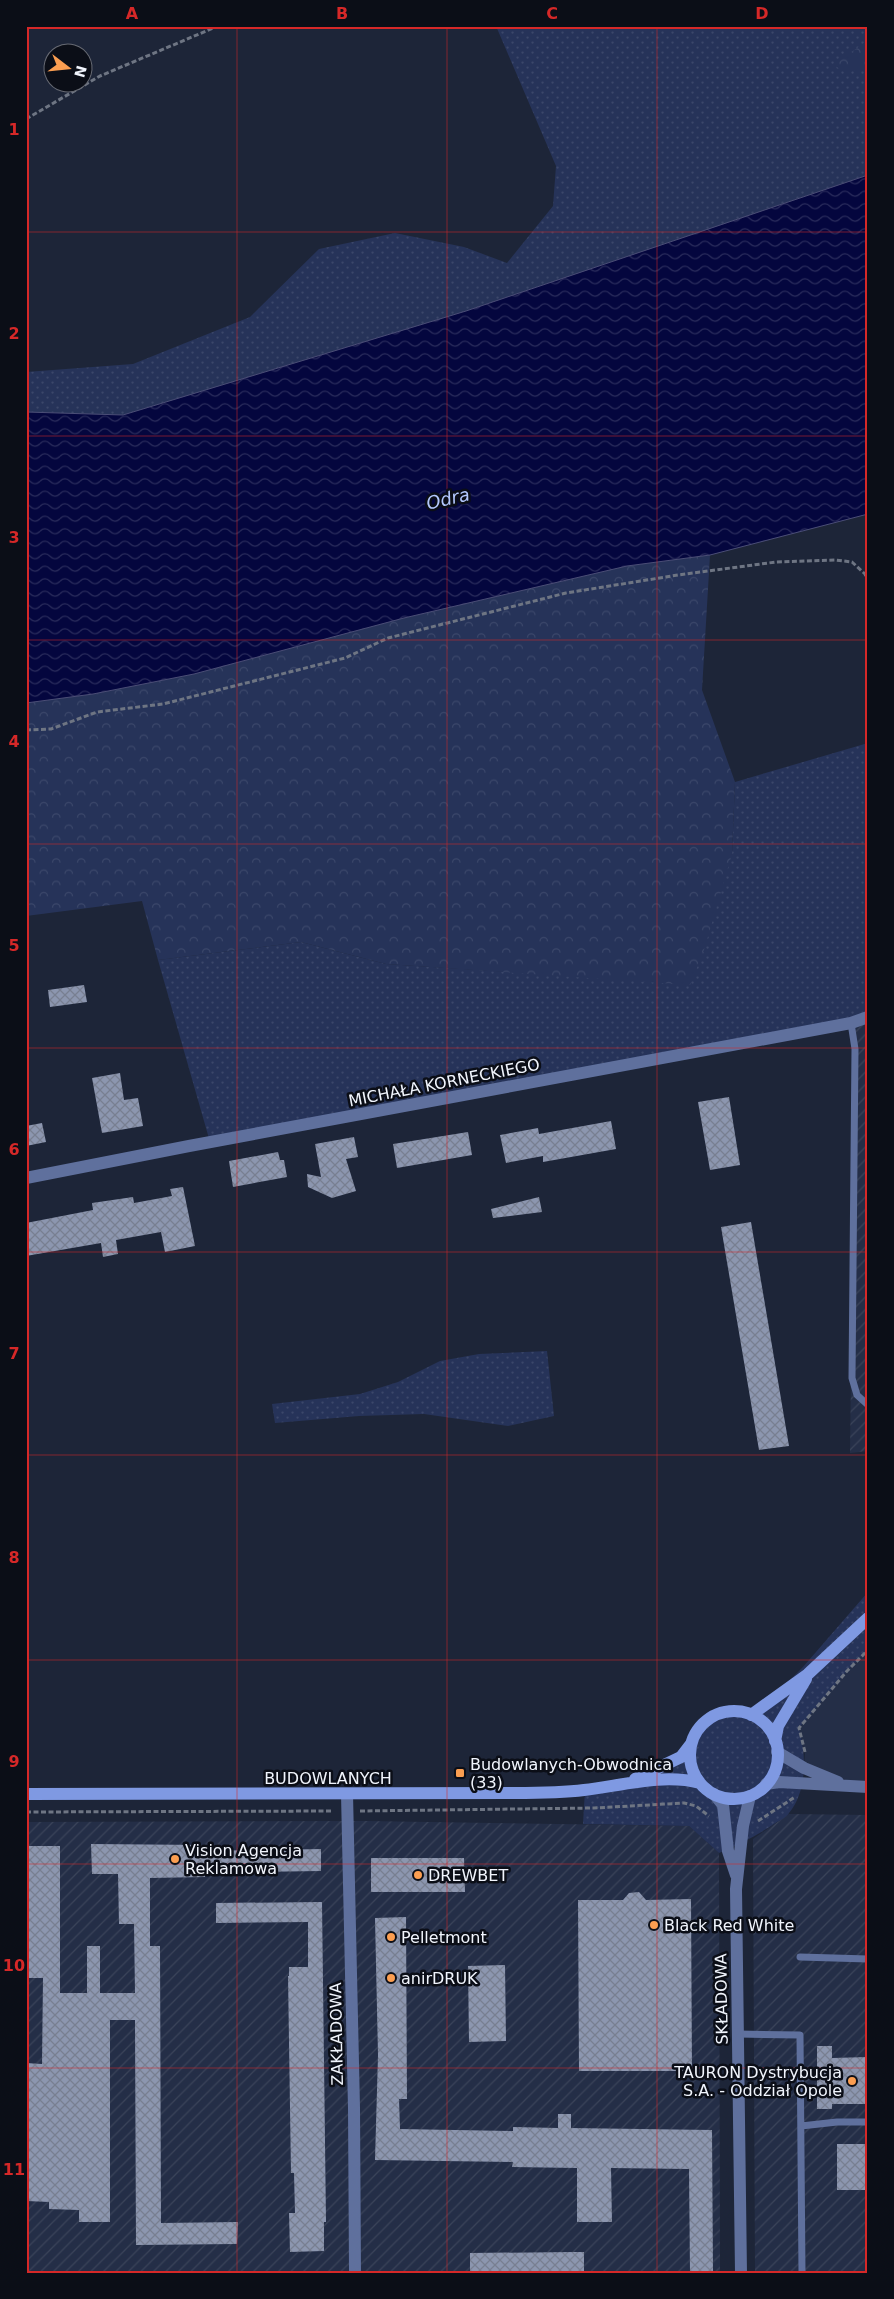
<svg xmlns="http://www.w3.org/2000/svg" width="894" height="2299" font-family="'DejaVu Sans',sans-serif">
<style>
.built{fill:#242e47}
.industrial{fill:url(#industrial-furrows)}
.grass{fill:url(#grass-dots)}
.forest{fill:url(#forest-crowns)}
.water{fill:url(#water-waves);stroke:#4b4e77}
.building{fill:url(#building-cross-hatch)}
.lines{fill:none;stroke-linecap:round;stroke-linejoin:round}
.path{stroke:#6e7583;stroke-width:3;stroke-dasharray:5 2.5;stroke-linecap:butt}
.lane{stroke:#5f709d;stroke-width:7}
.street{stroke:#5f709d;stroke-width:12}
.secondary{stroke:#7f99e2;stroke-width:12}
.grid{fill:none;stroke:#d62828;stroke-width:1;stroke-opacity:0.55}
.poi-dot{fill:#fb9e51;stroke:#0b0e17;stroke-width:2}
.labels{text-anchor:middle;stroke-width:5;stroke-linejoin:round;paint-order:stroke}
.street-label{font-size:16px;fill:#f1f5fd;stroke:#0b0e17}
.poi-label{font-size:16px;fill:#f1f5fd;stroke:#0b0e17;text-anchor:start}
.water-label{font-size:18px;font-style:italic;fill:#b3c8fe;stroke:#0b0e17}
.neatline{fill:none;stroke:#d62828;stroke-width:2}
.grid-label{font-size:16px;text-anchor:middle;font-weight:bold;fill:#d62828}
</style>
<defs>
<pattern id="industrial-furrows" width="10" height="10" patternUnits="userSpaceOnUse" patternTransform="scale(1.25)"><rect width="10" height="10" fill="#242e47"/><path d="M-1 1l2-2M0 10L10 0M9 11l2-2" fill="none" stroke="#3a4359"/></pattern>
<pattern id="grass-dots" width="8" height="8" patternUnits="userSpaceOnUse" patternTransform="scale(1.25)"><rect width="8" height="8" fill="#263359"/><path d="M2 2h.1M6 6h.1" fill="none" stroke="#3b476a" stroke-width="1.8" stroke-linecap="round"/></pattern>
<pattern id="forest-crowns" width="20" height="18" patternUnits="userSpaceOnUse" patternTransform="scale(1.25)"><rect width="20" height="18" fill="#263359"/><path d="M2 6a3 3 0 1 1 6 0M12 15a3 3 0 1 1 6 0" fill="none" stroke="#3b476a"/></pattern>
<pattern id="water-waves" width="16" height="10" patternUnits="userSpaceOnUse" patternTransform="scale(1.25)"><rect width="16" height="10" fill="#04063e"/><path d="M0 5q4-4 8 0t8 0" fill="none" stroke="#292b5b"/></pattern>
<pattern id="building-cross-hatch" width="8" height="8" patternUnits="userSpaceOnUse" patternTransform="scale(1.25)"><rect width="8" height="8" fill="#8c96af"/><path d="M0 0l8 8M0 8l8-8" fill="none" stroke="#787f91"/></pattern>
</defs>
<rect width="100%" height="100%" fill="#1d2538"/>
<path class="built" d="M868,1650v137l-64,-19 1,-14 -6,-26 48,-57z"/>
<path class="industrial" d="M868,1017v434l-18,2 5,-404 -4,-26z
M789,1814l79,1v458h-113l-2,-434z
M365,1821l324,5 30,27 1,420h-694v-451z"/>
<path class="grass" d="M496,26h372v149l-402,136 -343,104 -97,-3v-40l107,-8 117,-47 69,-68 76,-16 69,14 43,16 46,-57 3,-40z
M868,743v274l-658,125 -52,-182 143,-18 85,22 171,11 175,-121 3,-72z
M547,1351l7,65 -46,10 -84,-12 -65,2 -84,7 -3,-19 88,-10 38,-12 42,-21 39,-7z
M868,1592v58l-21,21 -48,57c7,26 9,62 -10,85 -2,4 -8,7 -12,9 -19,13 -37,22 -58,31l-30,-27 -106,-2 2,-34 43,-8 63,-38 5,-12 8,-10 10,-7 13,-4h12l12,3 9,-4 43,-43z"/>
<path class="forest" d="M868,40v26l-22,7 -12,-8z
M710,555l-8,135 33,92 -3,72 -28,96 -14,35 -304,-21 -85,-22 -143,18 -16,-59 -116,15v-213l67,-9 101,-20 210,-56 223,-52z"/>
<path class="water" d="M868,175v339l-158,41 -83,11 -223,52 -210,56 -101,20 -67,9v-291l97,3 343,-104z"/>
<path class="building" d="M84,985l3,17 -37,5 -2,-17z
M120,1073l4,27 14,-2 5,28 -41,7 -10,-55z
M729,1097l11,68 -30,5 -12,-68z
M611,1121l5,28 -73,13v-6l-37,7 -6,-28 38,-7 1,6z
M42,1123l4,19 -20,4v-20z
M468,1132l4,23 -75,13 -4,-24z
M354,1137l4,20 -12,2 10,32 -24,7 -24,-11 -1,-13 14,3 -6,-33z
M278,1152l2,8h4l3,17 -54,10 -4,-26z
M183,1187l12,59 -30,6 -4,-20 -45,8 2,14 -15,3 -2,-14 -75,13v-33l67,-13 -1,-7 41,-6 1,6 38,-7 -2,-7z
M539,1197l3,15 -49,6 -2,-9z
M751,1222l38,224 -30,4 -38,-223z
M91,1844l114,1v6l116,-2v22l-72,1v-8l-44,1v12l-55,1v68h10l1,277 77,-1 -1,22 -101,1 -1,-225h-25v202h-31v-12l-30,-1v-7l-23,-1v-138l16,1 1,-86h-16l-1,-132h34v147h27v-47h13v47h35l-1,-69h-15l-1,-50h-26z
M371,1858h93l1,34h-94z
M639,1892l7,8 45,-1 1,172h-113l-1,-171h45l6,-7z
M322,1902l4,320h-2v29l-34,1 -1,-39h6l-1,-40h-3l-3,-197h1v-9h19v-45l-92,1v-20z
M406,1917l1,182h-8l1,30 113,2v-4l45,1v-14h13v14l141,2 1,143h-23l-1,-104 -78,-1 1,54h-35v-54l-65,-1 1,-5 -138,-2 3,-105 -3,-137z
M505,1965l1,76 -37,1 -1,-76z
M817,2046h15v12l36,-1v47h-36v5h-15z
M837,2144h31v46h-31z
M574,2252h10v21h-114v-20z"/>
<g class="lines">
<path class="path" d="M26,119l74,-43 118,-50
M26,730l25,-1 46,-17 66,-8 182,-46 43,-20 178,-45 112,-18 98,-13 59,-2 17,2 13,12 3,8
M805,1752l-6,-24 48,-57 21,-21
M360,1811l234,-3 90,-5 12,3 13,10
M26,1812l307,-1
M758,1821l37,-24"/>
<path class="lane" d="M851,1023l4,26 -3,329 5,17 11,10
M800,1957l68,2
M738,2034l62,1 2,238
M801,2126l36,-4h31"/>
<path class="street" d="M26,1178l163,-32 662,-123 17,-6
M777,1752l27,16 34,14
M766,1784l13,-2 89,5
M347,1794l7,314 1,165
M714,1794l9,11 5,46 8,24
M741,2273l-5,-384 7,-63 7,-30"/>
<path class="secondary" d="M690 1755a44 44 0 1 1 88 0a44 44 0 1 1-88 0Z
M751,1715l57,-41 60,-56
M775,1741l3,-15 28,-47
M635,1779l46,-22 10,-13
M26,1794l488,-1c23,0 47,0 70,-3 36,-4 79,-17 116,-7"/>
</g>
<path class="grid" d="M237,26v2247M447,26v2247M657,26v2247M26,232h842M26,436h842M26,640h842M26,844h842M26,1048h842M26,1252h842M26,1455h842M26,1660h842M26,1864h842M26,2068h842"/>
<g class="poi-dot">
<rect x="455" y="1768" width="10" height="10" rx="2.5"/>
<circle cx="175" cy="1859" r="5"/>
<circle cx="418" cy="1875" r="5"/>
<circle cx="654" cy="1925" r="5"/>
<circle cx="391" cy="1937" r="5"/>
<circle cx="391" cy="1978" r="5"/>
<circle cx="852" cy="2081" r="5"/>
</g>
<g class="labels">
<g class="street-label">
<text transform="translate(444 1082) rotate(-11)" y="6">MICHAŁA KORNECKIEGO</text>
<text x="328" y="1784">BUDOWLANYCH</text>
<text transform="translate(721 1999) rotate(-91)" y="6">SKŁADOWA</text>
<text transform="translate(336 2034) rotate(-91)" y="6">ZAKŁADOWA</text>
</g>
<g class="poi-label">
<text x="470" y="1770">Budowlanych-Obwodnica<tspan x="470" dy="18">(33)</tspan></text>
<text x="185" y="1856">Vision Agencja<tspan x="185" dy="18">Reklamowa</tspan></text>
<text x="428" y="1881">DREWBET</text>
<text x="664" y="1931">Black Red White</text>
<text x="401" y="1943">Pelletmont</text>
<text x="401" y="1984">anirDRUK</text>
<text x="842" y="2078" text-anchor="end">TAURON Dystrybucja<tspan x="842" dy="18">S.A. - Oddział Opole</tspan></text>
</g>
<g class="water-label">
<text transform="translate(448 499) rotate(-13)" y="6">Odra</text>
</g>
</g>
<rect width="894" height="2299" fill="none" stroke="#0b0e17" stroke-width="55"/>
<g transform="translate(68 68) rotate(106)"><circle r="24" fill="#0b0e17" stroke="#676a73"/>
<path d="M0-4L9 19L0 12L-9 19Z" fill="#fb9e51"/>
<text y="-8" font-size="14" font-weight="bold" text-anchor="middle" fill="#f1f5fd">N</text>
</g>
<rect x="28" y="28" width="838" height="2244" class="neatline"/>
<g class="grid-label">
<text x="132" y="19">A</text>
<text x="342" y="19">B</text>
<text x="552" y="19">C</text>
<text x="762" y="19">D</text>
<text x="14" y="135">1</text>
<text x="14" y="339">2</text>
<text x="14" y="543">3</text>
<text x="14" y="747">4</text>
<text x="14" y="951">5</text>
<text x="14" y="1155">6</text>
<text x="14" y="1359">7</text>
<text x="14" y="1563">8</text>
<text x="14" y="1767">9</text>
<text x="14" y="1971">10</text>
<text x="14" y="2175">11</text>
</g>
</svg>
